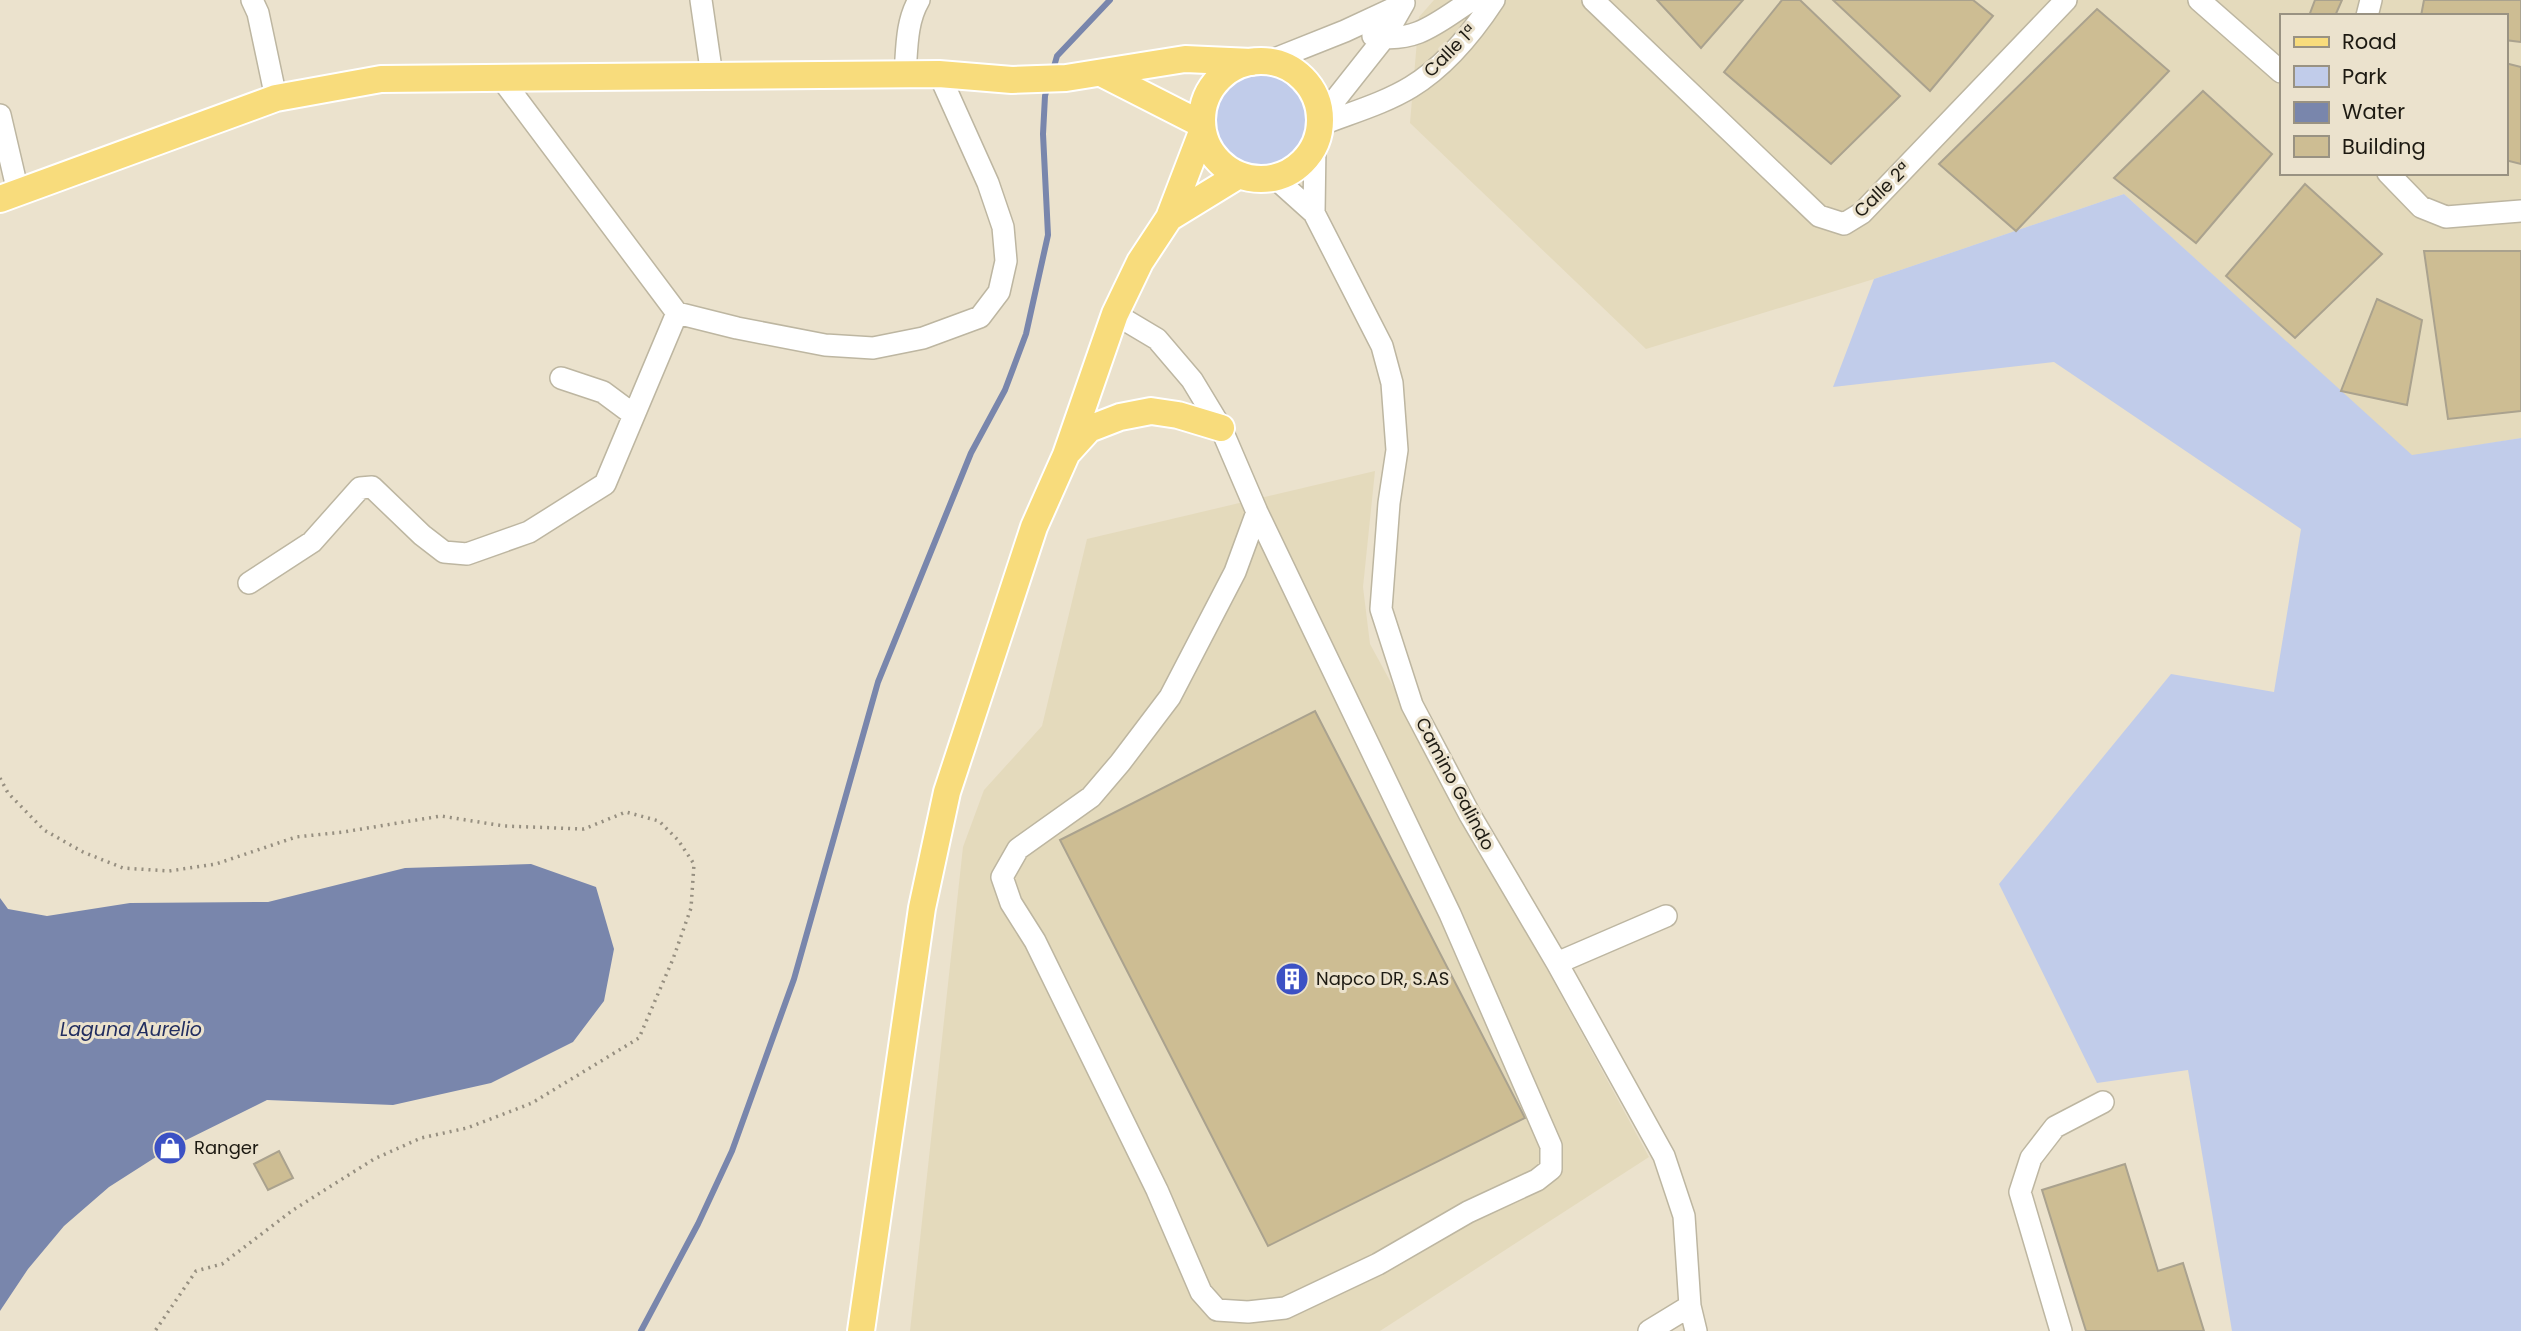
<svg xmlns="http://www.w3.org/2000/svg" width="2521" height="1331" font-family="Poppins,sans-serif">
<style>
.built{fill:#e4dabc;fill-rule:evenodd}
.green{fill:#c1ccea}
.water{fill:#7986ac}
.lines{fill:none;stroke-linecap:round;stroke-linejoin:round}
.stream{stroke:#7986ac;stroke-width:6}
.building{fill:#cdbd93;stroke:#aaa28e;stroke-width:2}
.minor-casing{stroke:#bdb6a1;stroke-width:24}
.major-casing{stroke:#fff;stroke-width:30}
.path{stroke:#968f80;stroke-width:3.5;stroke-dasharray:2 5;stroke-linecap:butt}
.minor{stroke:#fff;stroke-width:21}
.major{stroke:#f8dc7c;stroke-width:26}
.labels{text-anchor:middle;stroke-width:6;stroke-linejoin:round;paint-order:stroke}
.street-label{font-size:18px;fill:#1d1a12;stroke:#ebe2cd}
.poi-label{font-size:18px;fill:#1d1a12;stroke:#ebe2cd;text-anchor:start}
.water-label{font-size:19px;font-style:italic;fill:#222e60;stroke:#ebe2cd}
</style>
<rect width="100%" height="100%" fill="#ebe2cd"/>
<path class="built" d="M1434,0h1087v438l-109,18 -288,-262 -250,85 -228,70 -236,-226 9,-106zM2281,16h224v157h-224z
M1375,471l-12,116 7,57 279,513 -269,174h-470l53,-484 21,-57 58,-64 45,-187z"/>
<path class="green" d="M1210 121a51 51 0 1 1 102 0a51 51 0 1 1-102 0Z
M2124,194l288,261 109,-17v893h-289l-44,-261 -91,13 -98,-199 172,-210 103,18 27,-163 -247,-167 -221,25 41,-108z"/>
<path class="water" d="M531,864l65,23 18,62 -10,52 -31,41 -82,41 -98,22 -126,-5 -97,48 -61,39 -45,39 -36,43 -28,42v-413l8,11 39,7 83,-13 138,-1 137,-34z"/>
<g class="lines">
<path class="stream" d="M1053,70l4,-14 53,-56
M641,1331l57,-107 34,-73 62,-172 84,-297 93,-229 34,-63 21,-56 22,-99 -5,-101 2,-38 3,-12"/>
</g>
<path class="building" d="M1657,0h86l-42,48z
M1782,0h18l100,96 -69,68 -107,-92z
M1833,0h140l20,16 -63,75z
M2315,0h27l-7,16h-26z
M2424,0h97v42l-16,-2v-24h-84z
M2097,9l72,62 -153,160 -77,-67z
M2505,63l16,4v97l-16,-4z
M2203,91l69,63 -76,89 -82,-65z
M2305,184l77,70 -87,84 -69,-62z
M2424,251h97v160l-73,8z
M2377,299l45,21 -15,85 -66,-14z
M1315,711l210,407 -257,128 -208,-406z
M279,1151l14,27 -25,12 -14,-26z
M2125,1164l33,107 25,-8 21,68h-118l-44,-141z"/>
<g class="lines">
<defs>
<path id="minor" d="M252,0l6,13 18,85
M701,0l11,76
M1593,0l226,216 25,8 18,-11 204,-213
M2199,0l82,72
M2367,16l4,-16
M1373,36c43,8 65,-14 99,-36
M1267,62l78,-31 58,-27
M905,74c2,-25 1,-52 14,-74
M501,78l176,235 60,15 88,17 48,3 50,-10 57,-21 19,-25 7,-31 -3,-34 -15,-44 -49,-109
M0,115l18,77
M1320,115l11,-10 53,-67 20,-35
M1320,125c30,-12 63,-21 91,-38 33,-20 62,-55 83,-87
M2388,173l33,34 25,10 75,-6
M1275,178l39,35 68,133 10,37 5,67 -8,53 -8,106 31,96 58,110 87,148 107,193 20,60 6,90 6,25
M1314,213l1,-69
M1115,314l42,25 35,41 29,48 36,84 193,402 101,232v23l-14,11 -69,32 -90,52 -93,44 -37,4 -31,-2 -16,-18 -44,-102 -122,-249 -24,-38 -9,-26 16,-28 73,-52 29,-34 50,-66 65,-125 22,-60
M561,378l42,14 31,23
M249,583l63,-41 48,-54 12,-1 50,48 22,17 23,2 62,-22 76,-48 72,-171
M1557,963l109,-47
M1649,1331l41,-25
M2061,1331l-41,-139 11,-34 24,-31 48,-25"/>
<path id="major" d="M1202 120a59 59 0 1 1 118 0a59 59 0 1 1-118 0Z
M1101,73l100,51
M0,199l276,-101 105,-19 558,-5 73,6 54,-2 119,-19 67,3
M1169,218l70,-43
M1069,451l20,-22 31,-12 31,-6 27,4 43,13
M861,1331l61,-423 25,-116 87,-265 32,-72 49,-141 25,-52 29,-44 33,-86"/>
</defs>
<use href="#minor" class="minor-casing"/>
<use href="#major" class="major-casing"/>
<path class="path" d="M0,778l8,15 36,37 39,22 40,16 46,3 47,-7 80,-27 47,-5 98,-16 63,10 80,3 42,-17 33,9 19,19 16,24 -3,44 -18,51 -34,79 -107,65 -65,25 -46,10 -47,21 -81,51 -71,54 -26,7 -41,60"/>
<use href="#minor" class="minor"/>
<use href="#major" class="major"/>
</g>
<defs>
<symbol id="building-disc" viewBox="-11 -11 22 22"><circle r="9.5" fill="#3c51c4" stroke="#ebe2cd"/><path d="M-4-6H4V6H1V3H-1V6H-4ZM-2.5-4.3h1.7v1.8h-1.7ZM.8-4.3h1.7v1.8H.8ZM-2.5-1h1.7V.8h-1.7ZM.8-1h1.7V.8H.8Z" fill="#fff"/></symbol>
<symbol id="shop-disc" viewBox="-11 -11 22 22"><circle r="9.5" fill="#3c51c4" stroke="#ebe2cd"/><path d="M-5-2.5h2.3a2.7 3.5 0 0 1 5.4 0H5L5.5 6h-11ZM-1.5-2.5h3a1.5 2.3 0 0 0-3 0Z" fill="#fff"/></symbol>
</defs>
<g fill-rule="evenodd">
<use href="#building-disc" x="1273" y="960" width="38" height="38"/>
<use href="#shop-disc" x="151" y="1129" width="38" height="38"/>
</g>
<g class="labels">
<g class="street-label">
<text transform="translate(1450 51) rotate(-45)" y="6">Calle 1ª</text>
<text transform="translate(1882 190) rotate(-44)" y="6">Calle 2ª</text>
<text transform="translate(1455 784) rotate(62)" y="6">Camino Galindo</text>
</g>
<g class="poi-label">
<text x="1316" y="985">Napco DR, S.AS</text>
<text x="194" y="1154">Ranger</text>
</g>
<g class="water-label">
<text x="131" y="1036">Laguna Aurelio</text>
</g>
</g>
<rect x="2280" y="14" width="228" height="161" fill="#ebe2cd" stroke="#999282" stroke-width="2"/>
<rect x="2294" y="37" width="35" height="10" fill="#f8dc7c" stroke="#999282" stroke-width="2"/>
<text x="2342" y="49" font-size="21" fill="#1d1a12">Road</text>
<rect x="2294" y="66" width="35" height="21" fill="#c1ccea" stroke="#999282" stroke-width="2"/>
<text x="2342" y="84" font-size="21" fill="#1d1a12">Park</text>
<rect x="2294" y="102" width="35" height="21" fill="#7986ac" stroke="#999282" stroke-width="2"/>
<text x="2342" y="119" font-size="21" fill="#1d1a12">Water</text>
<rect x="2294" y="136" width="35" height="21" fill="#cdbd93" stroke="#999282" stroke-width="2"/>
<text x="2342" y="154" font-size="21" fill="#1d1a12">Building</text>
</svg>
